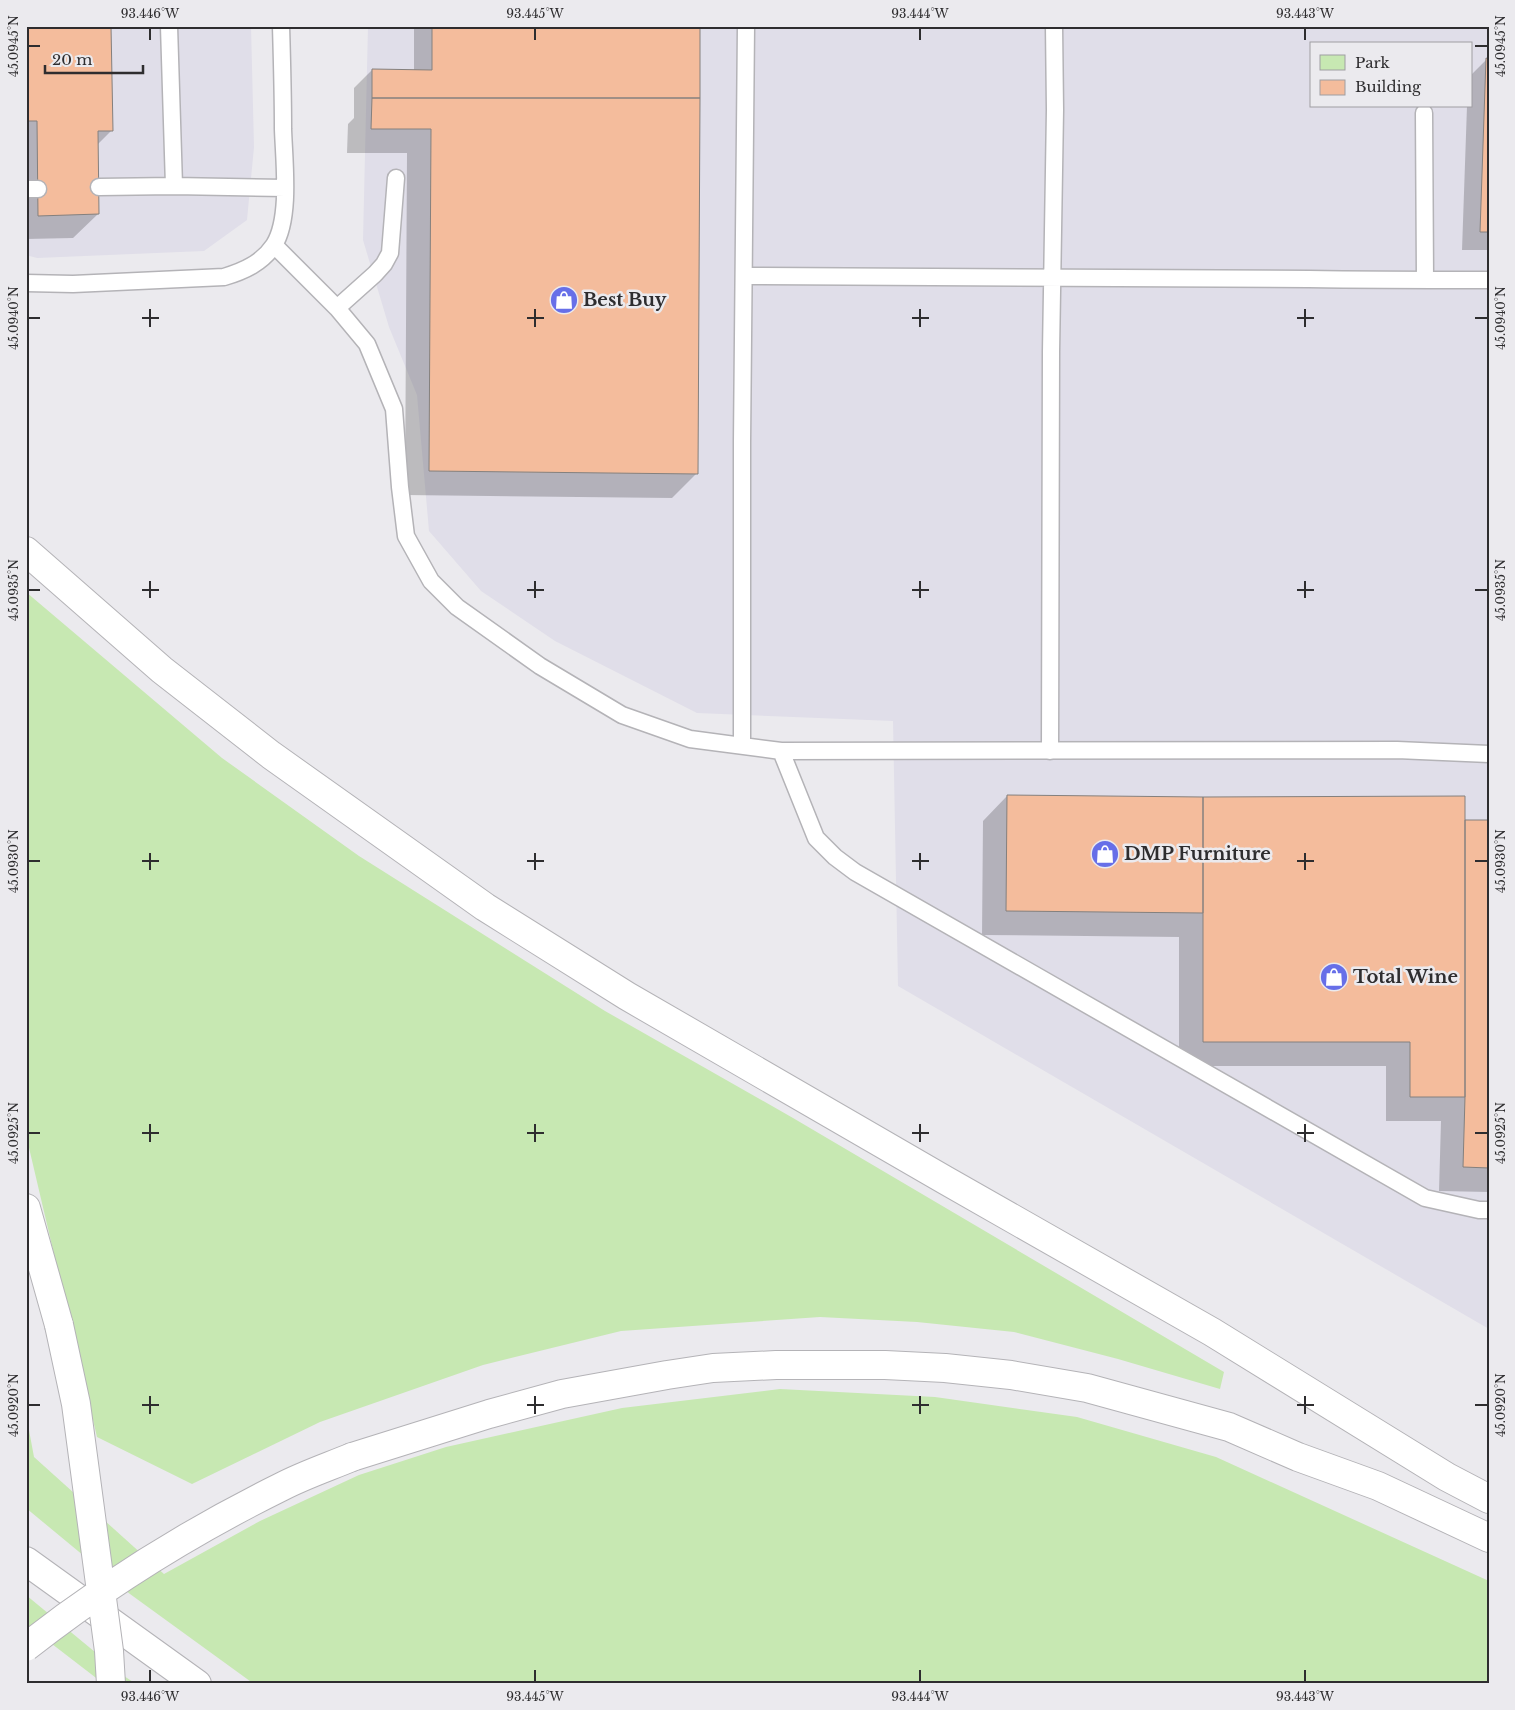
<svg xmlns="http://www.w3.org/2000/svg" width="1515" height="1710" font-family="'Libre Baskerville',serif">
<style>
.built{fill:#e0dee9;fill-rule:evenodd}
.green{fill:#c7e8b2}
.shadow{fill:#0003}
.building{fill:#f4bc9c;stroke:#84807e}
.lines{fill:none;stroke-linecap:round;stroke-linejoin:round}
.lane-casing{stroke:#b4b3b7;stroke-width:19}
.highway-casing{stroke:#b4b3b7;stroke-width:30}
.lane{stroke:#fff;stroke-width:16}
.highway{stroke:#fff;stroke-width:28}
.highway-bridge-casing{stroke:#b4b3b7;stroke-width:30;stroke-linecap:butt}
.highway-bridge{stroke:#fff;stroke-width:28}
.ticks{fill:none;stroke:#2e2d2f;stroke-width:2}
.labels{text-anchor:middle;stroke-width:5;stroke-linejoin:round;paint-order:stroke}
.poi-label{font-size:18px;font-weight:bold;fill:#2e2d2f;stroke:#ebeaee;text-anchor:start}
.neatline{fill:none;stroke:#2e2d2f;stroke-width:2}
.ticks-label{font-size:12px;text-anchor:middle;fill:#2e2d2f}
</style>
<rect width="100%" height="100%" fill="#ebeaee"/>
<path class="built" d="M26,26h225l3,121 -7,73 -43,31 -167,7 -11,-3z
M368,26h1121v1303l-591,-343 -5,-265 -196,-8 -142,-72 -74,-50 -52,-60 -12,-136 -28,-68 -26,-87zM1311,44h160v62h-160z"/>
<path class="green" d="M26,592l196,166 137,98 246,155 188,107 431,254 -4,17 -102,-30 -104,-27 -97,-10 -97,-5 -199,14 -138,34 -163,57 -128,62 -95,-47 -71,-302z
M780,1389l155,8 142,20 139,40 273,124v103h-1235l-124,-90 -104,-86v-94l8,43 130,117 96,-53 99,-46 87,-28 176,-39z
M26,1595l98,81 12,8h-32l-78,-60z"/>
<path class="shadow" d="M26,26l86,104 -15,15 1,69 -25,24 -47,1z
M414,26h285l-2,447 -25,25 -267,-3 2,-342h-60l1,-29 6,-6v-30l18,-18 42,1z
M1486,60l3,1v189h-27l5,-144h4v-31z
M1007,796l482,25v371l-50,-1 2,-70h-55v-55h-207v-129l-197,-2 1,-114z"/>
<path class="building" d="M26,26h85l2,105h-15l1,83 -61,2 -1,-95h-11z
M432,26h268v72h-328v-29l60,1z
M1486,58l3,1v173h-9z
M372,98h328l-2,376 -269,-3 2,-342h-60z
M1007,795l196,2v116l-197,-2z
M1465,796v301h-55v-55h-207v-245z
M1465,820h24v348l-26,-1 2,-70z"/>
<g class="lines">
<defs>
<path id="lane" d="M1424,113l1,166
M174,186l111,2
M99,187l75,-1 -5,-160
M26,189h12
M274,245l63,63 30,36 27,65 6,78 6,49 25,45 26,26 83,59 82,49 68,24 91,12 616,-1 92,4
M744,276l565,3c60,1 120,1 180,1
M26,283l47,1 151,-7c20,-6 38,-14 50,-32 17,-27 10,-84 9,-116 0,-34 -1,-69 -2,-103
M337,308l38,-34 9,-10 6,-11 6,-75
M742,745v-303l4,-416
M781,751l35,87 19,19 20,15 570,326 54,12h10
M1050,751l1,-399 4,-242 -1,-84"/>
<path id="highway" d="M26,551l136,119 109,85 214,152 142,89 318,184 267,152 235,145 42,22
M26,1208l33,117
M352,1457l137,-43 73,-20 105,-19 46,-7 63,-3h109l60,3 66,7 76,13 142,39 69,30 80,29 111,52
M26,1561l171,123"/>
</defs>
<use href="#lane" class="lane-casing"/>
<use href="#highway" class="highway-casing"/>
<use href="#lane" class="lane"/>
<use href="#highway" class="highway"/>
<defs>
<path id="highway-bridge" d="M59,1325l17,79 33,247 2,33
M26,1647c79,-62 166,-116 255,-160 23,-12 47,-20 71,-30"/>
</defs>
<use href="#highway-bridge" class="highway-bridge-casing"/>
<use href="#highway-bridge" class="highway-bridge"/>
</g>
<path class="ticks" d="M150,28v12M535,28v12M920,28v12M1305,28v12M28,46h12M1475,46h13M150,309v18M535,309v18M920,309v18M1305,309v18M28,318h12M142,318h17M527,318h17M912,318h17M1297,318h17M1475,318h13M150,581v17M535,581v17M920,581v17M1305,581v17M28,590h12M142,590h17M527,590h17M912,590h17M1297,590h17M1475,590h13M150,853v17M535,853v17M920,853v17M1305,853v17M28,861h12M142,861h17M527,861h17M912,861h17M1297,861h17M1475,861h13M150,1124v18M535,1124v18M920,1124v18M1305,1124v18M28,1133h12M142,1133h17M527,1133h17M912,1133h17M1297,1133h17M1475,1133h13M150,1396v18M535,1396v18M920,1396v18M1305,1396v18M28,1405h12M142,1405h17M527,1405h17M912,1405h17M1297,1405h17M1475,1405h13M150,1670v12M535,1670v12M920,1670v12M1305,1670v12"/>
<defs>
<symbol id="shop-disc" viewBox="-11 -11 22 22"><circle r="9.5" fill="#676fe8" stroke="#ebeaee"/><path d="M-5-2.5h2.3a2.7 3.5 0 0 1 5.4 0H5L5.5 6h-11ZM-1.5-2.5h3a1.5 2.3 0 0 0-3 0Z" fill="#fff"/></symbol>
</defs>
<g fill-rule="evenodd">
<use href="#shop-disc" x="548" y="284" width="32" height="32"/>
<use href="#shop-disc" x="1089" y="838" width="32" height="32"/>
<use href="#shop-disc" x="1318" y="961" width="32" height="32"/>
</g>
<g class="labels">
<g class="poi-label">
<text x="583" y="306">Best Buy</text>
<text x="1124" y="860">DMP Furniture</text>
<text x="1353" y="983">Total Wine</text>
</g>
</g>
<rect width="1515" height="1710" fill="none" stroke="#ebeaee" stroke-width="55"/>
<rect x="1310" y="42" width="162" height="65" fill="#ebeaee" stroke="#9f9ea2"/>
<rect x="1320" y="55" width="25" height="15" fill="#c7e8b2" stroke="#9f9ea2"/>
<text x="1355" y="68" font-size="15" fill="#2e2d2f">Park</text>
<rect x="1320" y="80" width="25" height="15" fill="#f4bc9c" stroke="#9f9ea2"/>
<text x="1355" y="92" font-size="15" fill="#2e2d2f">Building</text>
<path d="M45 65v8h98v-8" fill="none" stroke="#2e2d2f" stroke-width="2.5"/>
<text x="52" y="65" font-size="15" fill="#2e2d2f" stroke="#ebeaee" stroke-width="4" paint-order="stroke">20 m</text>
<rect x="28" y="28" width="1460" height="1654" class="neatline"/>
<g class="ticks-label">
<text x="150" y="18">93.446°W</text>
<text x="535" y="18">93.445°W</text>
<text x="920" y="18">93.444°W</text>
<text x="1305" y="18">93.443°W</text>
<text transform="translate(14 46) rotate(-90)" y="4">45.0945°N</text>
<text transform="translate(1501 46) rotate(-90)" y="4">45.0945°N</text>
<text transform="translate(14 318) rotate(-90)" y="4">45.0940°N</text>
<text transform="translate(1501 318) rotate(-90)" y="4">45.0940°N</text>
<text transform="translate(14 590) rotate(-90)" y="4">45.0935°N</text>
<text transform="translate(1501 590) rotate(-90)" y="4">45.0935°N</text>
<text transform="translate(14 861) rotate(-90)" y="4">45.0930°N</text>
<text transform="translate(1501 861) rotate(-90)" y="4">45.0930°N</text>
<text transform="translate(14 1133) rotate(-90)" y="4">45.0925°N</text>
<text transform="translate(1501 1133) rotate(-90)" y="4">45.0925°N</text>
<text transform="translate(14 1405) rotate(-90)" y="4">45.0920°N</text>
<text transform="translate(1501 1405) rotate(-90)" y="4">45.0920°N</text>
<text x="150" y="1701">93.446°W</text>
<text x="535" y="1701">93.445°W</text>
<text x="920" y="1701">93.444°W</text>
<text x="1305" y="1701">93.443°W</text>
</g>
</svg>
